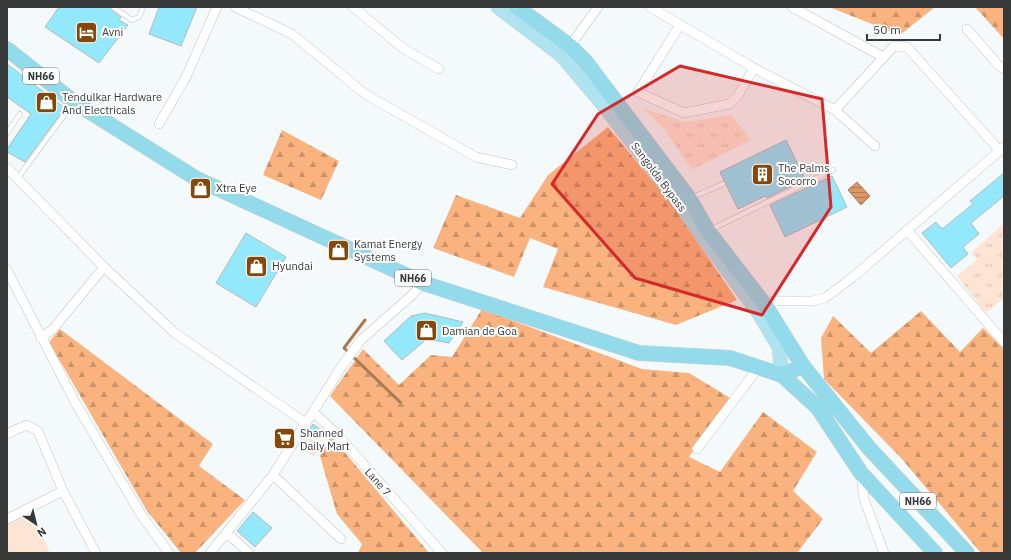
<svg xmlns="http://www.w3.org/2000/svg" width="1011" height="560" font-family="'IBM Plex Sans',sans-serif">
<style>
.grass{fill:url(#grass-tufts)}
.forest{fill:url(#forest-firs)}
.park{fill:#fee4d3}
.water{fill:url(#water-rules);stroke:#aa7a56}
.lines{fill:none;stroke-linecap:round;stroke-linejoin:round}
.stream{stroke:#aa7a56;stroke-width:3}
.building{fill:#93e8fc;stroke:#b6babc}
.service-casing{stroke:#c0c5c6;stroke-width:5.5}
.minor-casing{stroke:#c0c5c6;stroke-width:10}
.primary-casing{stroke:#d3d3d3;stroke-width:15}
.trunk-casing{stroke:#d3d3d3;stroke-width:16}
.service{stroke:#fff;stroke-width:4.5}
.minor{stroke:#fff;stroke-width:9}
.primary{stroke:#aee3ef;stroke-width:14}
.trunk{stroke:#93daea;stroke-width:15}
.marked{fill:#d62828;fill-opacity:0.2;stroke:#d62828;stroke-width:3;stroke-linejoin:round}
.labels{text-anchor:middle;stroke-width:4;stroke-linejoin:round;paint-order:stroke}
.shield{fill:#fff;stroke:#737474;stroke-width:1}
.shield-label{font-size:10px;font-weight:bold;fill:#373939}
.poi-label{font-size:11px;fill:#373939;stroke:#fff;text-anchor:start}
.street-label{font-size:11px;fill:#373939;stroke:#fff}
</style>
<defs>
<pattern id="grass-tufts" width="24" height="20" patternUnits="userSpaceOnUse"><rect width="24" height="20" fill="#fee4d3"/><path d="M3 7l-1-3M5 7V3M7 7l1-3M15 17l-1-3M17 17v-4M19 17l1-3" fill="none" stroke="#dac4b6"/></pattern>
<pattern id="forest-firs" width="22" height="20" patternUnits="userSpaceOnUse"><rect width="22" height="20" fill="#fab27e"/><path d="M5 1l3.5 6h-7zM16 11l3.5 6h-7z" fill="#cb9268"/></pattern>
<pattern id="water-rules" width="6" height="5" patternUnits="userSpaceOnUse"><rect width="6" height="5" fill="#dc9663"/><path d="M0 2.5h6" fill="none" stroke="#b37b53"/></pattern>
</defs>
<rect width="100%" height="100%" fill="#f4f9fb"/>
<path class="grass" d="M644,109l41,13 46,-7 20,25 -59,30 -27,-40z
M1004,223v75l-18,15 -29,-37 20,-17 -5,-7z"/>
<path class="forest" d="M829,7h106l-35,28z
M975,7h29v32z
M608,127l63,76 66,97 -61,25 -133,-38 15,-38 -28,-11 -16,39 -81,-29 23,-53 64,23 28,-43z
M282,130l57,31 -18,39 -58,-25z
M482,309l160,60 47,4 41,25 -41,59 31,15 43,-60 54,40 -24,39 30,28 -26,34h-314l-153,-157 33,-47 36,36 32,-30 21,2z
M921,311l39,41 23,-24 21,21v204h-23l-79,-94 -78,-80 -3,-41 12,-22 38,37z
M60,329l153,115 -14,22 46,34 -50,53h-14l-34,-42 -98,-169z
M331,436l98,117h-71l4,-9 -25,-30 -17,-58z"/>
<path class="park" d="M306,435l15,15 -7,6 -15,-8z
M32,512l18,41h-43v-29z"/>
<path class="water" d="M857,182l13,14 -9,9 -13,-15z"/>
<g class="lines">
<path class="stream" d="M365,320l-21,28 56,54"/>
</g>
<path class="building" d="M59,7h50l2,3 10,7 -2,3 9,5 -29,38 -54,-36z
M159,7h38l-16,39 -32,-12z
M7,64l58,44 -40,54 -18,-10v-3l24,-35 -24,-17z
M786,140l19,39 -38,19 -2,-2 -27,13 -18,-37z
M1004,173v23l-33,27 8,11 -16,13 5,7 -17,14 -29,-35 14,-11 6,7 31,-25 -3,-3z
M832,176l15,31 -62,30 -15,-32z
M246,233l40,24 -30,50 -40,-24z
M425,313l38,9 -14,21 -22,-4 -25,21 -18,-19 27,-25z
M313,424l8,6 -5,7 -8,-5z
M253,512l19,16 -17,19 -18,-16z"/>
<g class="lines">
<defs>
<path id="service" d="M113,7l19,13 7,-3 4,-10
M7,133l13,-19
M17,179l56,-76
M691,198l32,-14
M710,230l123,-60"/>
<path id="minor" d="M235,7l57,27 73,60 111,63 36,8
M353,7l51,42 35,20
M650,7l104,61 81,42 40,36
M792,7l91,50
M680,25l-42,67 46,21 45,-9 8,-7 17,-29
M967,29l32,37 5,3
M570,46l28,-39
M835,110l59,-64 13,1 93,104
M159,124l27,-47 31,-70
M7,168l97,99 71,66 131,90
M907,230l97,112
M7,270l68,132 65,111 29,40
M765,305l9,-4h38l13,-3 28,-21 151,-130
M41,338l12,-9 51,-62
M313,412l22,20 107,121
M7,434l19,-9 12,6 25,60 33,62
M697,449l62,-82
M861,474l3,25 20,54
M273,475l68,64
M7,519l56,-28
M227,533l22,20
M210,553l63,-78 69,-109 19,-26 51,-45 11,-12"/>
<path id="primary" d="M498,7l63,48 39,46 82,105 21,31 55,75 21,35 3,28"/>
<path id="trunk" d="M517,7l53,39 16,16 103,136 19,33 57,74 38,61 66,82 98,105
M7,49l67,53 123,77 226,104 216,70 91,5 52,17 21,-9
M782,375l36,33 43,65 74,80"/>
</defs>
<use href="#service" class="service-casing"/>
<use href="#minor" class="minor-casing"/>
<use href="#primary" class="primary-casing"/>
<use href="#trunk" class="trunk-casing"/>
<use href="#service" class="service"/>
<use href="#minor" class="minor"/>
<use href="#primary" class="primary"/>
<use href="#trunk" class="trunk"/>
</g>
<path class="marked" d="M680,66l142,33 9,108 -69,108 -127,-37 -83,-94 46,-70z"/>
<defs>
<symbol id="hotel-square" viewBox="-11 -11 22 22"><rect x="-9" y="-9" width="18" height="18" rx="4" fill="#86470b" stroke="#fff"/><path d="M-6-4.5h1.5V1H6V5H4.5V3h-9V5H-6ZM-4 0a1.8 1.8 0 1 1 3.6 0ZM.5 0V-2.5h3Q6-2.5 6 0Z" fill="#fff"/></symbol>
<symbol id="shop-square" viewBox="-11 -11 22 22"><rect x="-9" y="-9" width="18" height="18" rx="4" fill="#86470b" stroke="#fff"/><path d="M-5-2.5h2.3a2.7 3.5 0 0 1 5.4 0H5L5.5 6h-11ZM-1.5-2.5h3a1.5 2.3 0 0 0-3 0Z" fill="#fff"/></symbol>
<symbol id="building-square" viewBox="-11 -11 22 22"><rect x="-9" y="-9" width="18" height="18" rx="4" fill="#86470b" stroke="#fff"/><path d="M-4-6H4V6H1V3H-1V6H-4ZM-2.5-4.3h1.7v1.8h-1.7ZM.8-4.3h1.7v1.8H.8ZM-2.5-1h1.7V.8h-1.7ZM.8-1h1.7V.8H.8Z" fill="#fff"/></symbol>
<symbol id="supermarket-square" viewBox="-11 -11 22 22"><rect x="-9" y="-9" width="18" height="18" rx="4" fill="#86470b" stroke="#fff"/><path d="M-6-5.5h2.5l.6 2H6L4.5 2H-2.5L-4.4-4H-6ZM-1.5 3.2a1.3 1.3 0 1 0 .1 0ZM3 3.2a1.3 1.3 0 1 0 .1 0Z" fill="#fff"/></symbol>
</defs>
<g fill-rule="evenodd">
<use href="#hotel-square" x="74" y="20" width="25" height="25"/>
<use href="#shop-square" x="34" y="90" width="25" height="25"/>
<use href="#building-square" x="750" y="162" width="25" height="25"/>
<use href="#shop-square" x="188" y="176" width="25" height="25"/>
<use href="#shop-square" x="326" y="238" width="25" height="25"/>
<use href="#shop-square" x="244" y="254" width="25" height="25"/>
<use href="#shop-square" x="414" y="318" width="25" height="25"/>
<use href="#supermarket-square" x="272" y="426" width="25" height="25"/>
</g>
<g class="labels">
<g class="shield">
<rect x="23" y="68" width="36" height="16" rx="3"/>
<rect x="395" y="270" width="36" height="16" rx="3"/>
<rect x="900" y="493" width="36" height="16" rx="3"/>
</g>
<g class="shield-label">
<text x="41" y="80">NH66</text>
<text x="413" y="282">NH66</text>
<text x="918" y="505">NH66</text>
</g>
<g class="poi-label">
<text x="102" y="36">Avni</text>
<text x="62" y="101">Tendulkar Hardware<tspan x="62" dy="13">And Electricals</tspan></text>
<text x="778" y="172">The Palms<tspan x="778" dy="13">Socorro</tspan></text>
<text x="216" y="192">Xtra Eye</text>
<text x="354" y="248">Kamat Energy<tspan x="354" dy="13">Systems</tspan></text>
<text x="272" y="270">Hyundai</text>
<text x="442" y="335">Damian de Goa</text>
<text x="300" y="437">Shanned<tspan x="300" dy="13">Daily Mart</tspan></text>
</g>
<g class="street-label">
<text transform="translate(659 177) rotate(53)" y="4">Sangolda Bypass</text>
<text transform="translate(378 482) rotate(48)" y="4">Lane 7</text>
</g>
</g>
<rect width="1011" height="560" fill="none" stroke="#373939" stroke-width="16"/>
<g transform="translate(36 524) rotate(145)" stroke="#ffffff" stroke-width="3" paint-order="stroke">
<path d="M0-3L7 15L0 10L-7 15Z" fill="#373939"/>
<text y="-6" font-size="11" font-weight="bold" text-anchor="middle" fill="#373939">N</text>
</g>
<path d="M867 34v6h73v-6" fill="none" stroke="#373939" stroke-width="2"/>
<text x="873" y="34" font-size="12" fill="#373939" stroke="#ffffff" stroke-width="3" paint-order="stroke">50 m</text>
</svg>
